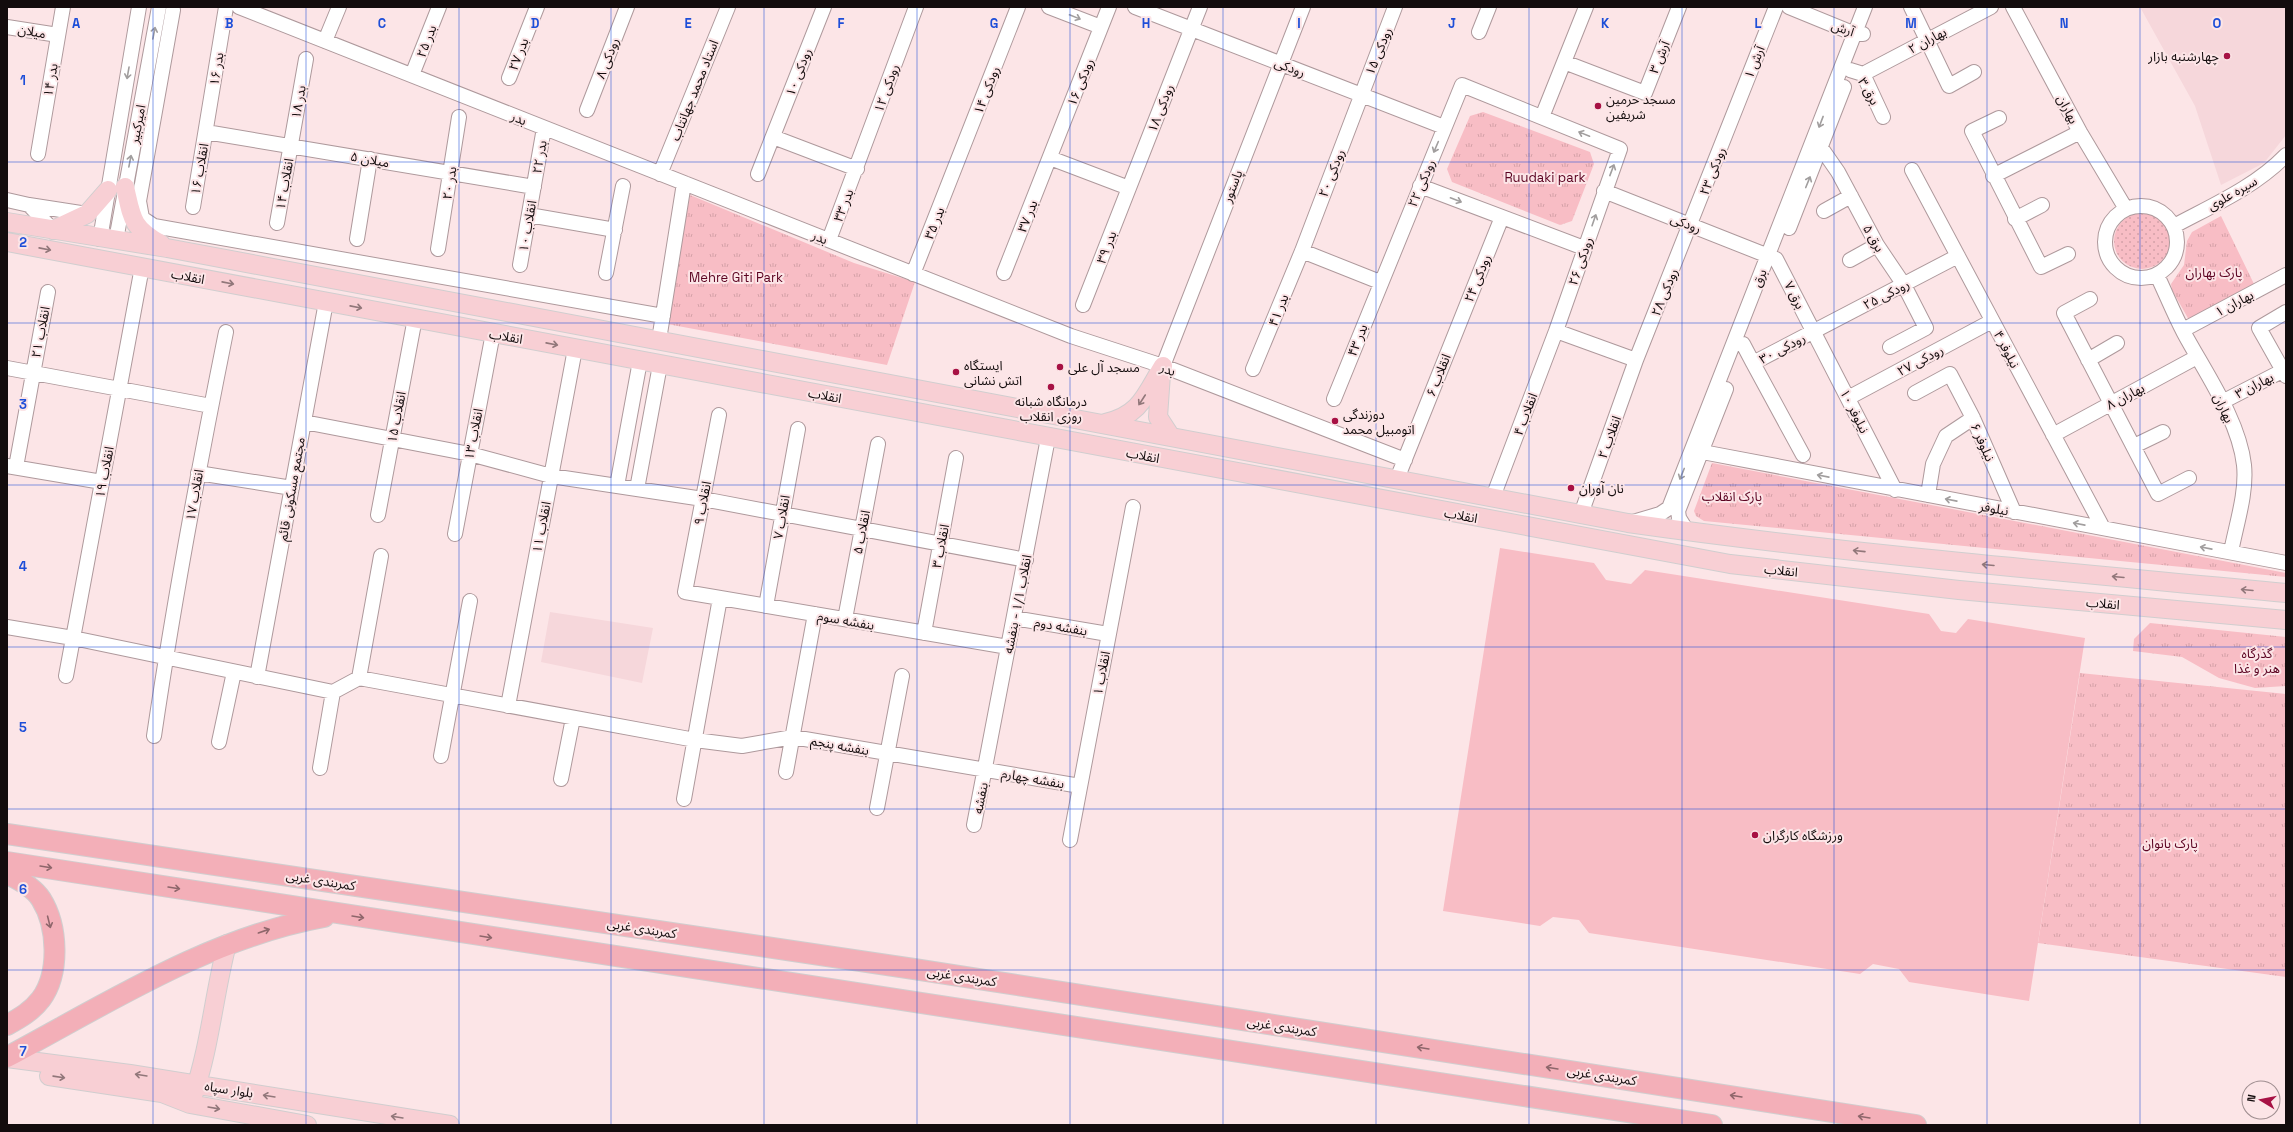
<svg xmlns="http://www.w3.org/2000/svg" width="2293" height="1132" font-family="'Space Grotesk','Noto Sans Arabic',sans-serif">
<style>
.built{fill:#f6d7db}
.grass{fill:url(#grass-dots)}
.park{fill:url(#park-tufts)}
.garden{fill:#f8bdc5}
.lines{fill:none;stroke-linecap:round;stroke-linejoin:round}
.minor-casing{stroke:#ae999c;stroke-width:16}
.major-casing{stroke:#d0cecf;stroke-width:20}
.highway-casing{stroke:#d0cecf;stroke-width:22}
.minor{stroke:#fff;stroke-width:14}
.major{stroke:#f8cfd4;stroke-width:18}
.highway{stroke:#f3afb8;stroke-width:20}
.oneway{stroke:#a19e9e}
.oneway2{stroke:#91777a}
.oneway3{stroke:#8e666b}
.grid{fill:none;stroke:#1d4ed8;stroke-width:1;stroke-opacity:0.55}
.poi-dot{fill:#a71144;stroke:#fce5e7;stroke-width:1.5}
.labels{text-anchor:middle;stroke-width:4;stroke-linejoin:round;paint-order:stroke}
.street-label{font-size:13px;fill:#130c0d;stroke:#fce5e7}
.poi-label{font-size:13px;fill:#130c0d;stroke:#fce5e7;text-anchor:start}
.park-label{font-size:13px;fill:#5b0321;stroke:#fce5e7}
.grid-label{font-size:13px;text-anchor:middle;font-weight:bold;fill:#1d4ed8;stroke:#fce5e7;stroke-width:4;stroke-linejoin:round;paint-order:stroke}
</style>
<defs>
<pattern id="grass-dots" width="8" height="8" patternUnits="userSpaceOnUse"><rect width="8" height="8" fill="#f8bdc5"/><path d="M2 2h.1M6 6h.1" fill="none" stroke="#d4a1a8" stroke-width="1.8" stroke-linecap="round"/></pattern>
<pattern id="park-tufts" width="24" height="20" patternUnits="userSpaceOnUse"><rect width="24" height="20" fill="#f8bdc5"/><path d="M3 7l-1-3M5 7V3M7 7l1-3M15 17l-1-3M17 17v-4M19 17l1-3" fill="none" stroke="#d4a1a8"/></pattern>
</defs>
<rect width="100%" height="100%" fill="#fce5e7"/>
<path class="built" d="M2140,7h146v128l-22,28 -43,22 -26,-79z
M550,612l103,16 -11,55 -101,-21z"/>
<path class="grass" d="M2114 241a28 28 0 1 1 56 0a28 28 0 1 1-56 0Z"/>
<path class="park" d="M1483,112l107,40 4,12 -22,57 -12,4 -108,-43 -5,-13 23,-53z
M690,195l164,68 61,19 -28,83 -220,-41z
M2221,216l33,68 -65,36 -17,-30 -1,-6 13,-19 3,-24 5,-9z
M1712,463l574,110v4l-582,-56 -8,-5 -2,-5z
M2150,623l136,14v49l-31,2 -36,-10 -37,-21 -49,-6 1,-12z
M2080,673l206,21v283l-248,-34z"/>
<path class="garden" d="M1500,548l94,15 12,17 25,4 14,-14 284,44 12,17 15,2 12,-14 117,19 -56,363 -120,-19 -10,-13 -26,-5 -13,10 -271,-41 -10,-13 -26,-3 -13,9 -97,-15z"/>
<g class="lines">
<defs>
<path id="minor" d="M239,7l832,329 92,30 242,94
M1049,7l52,20
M1135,7l309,120
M1789,7l66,27h8
M1911,7l38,79 25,-14
M2013,7l67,125 46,77
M173,10l-34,191 3,17 12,8 509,90
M7,27l51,8
M1479,32l10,-25
M325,41l14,-34
M1564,62l81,31 34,-86
M1850,70l13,4 20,43
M1863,74l128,-67
M412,75l27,-68
M509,78l28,-71
M587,110l40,-103
M1542,117l44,-110
M1999,118l-27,13 69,136 27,-13
M206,132l328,55
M773,137l84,32
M1822,149l16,23 39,73 27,40 22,43 -36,19
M38,154l25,-147
M1050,158l79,30
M1912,170l191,358
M660,174l68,-167
M758,174l66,-167
M1993,176l87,-44
M1420,186l164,62
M1604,191l172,68 119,231
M7,200l22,5 24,25
M29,205l58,9
M2105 242a36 36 0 1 1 72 0a36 36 0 1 1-72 0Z
M193,207l33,-200
M1824,211l27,-15
M529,215l86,15
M2015,219l27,-14
M277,223l29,-164
M2174,226c39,-21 81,-39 112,-71
M1789,228l55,-141
M100,239l39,-232
M357,239l13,-80
M116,240l43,-233
M829,240l87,-233
M438,249l21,-132
M1302,251l78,31
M1850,260l27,-15
M520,265l24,-137
M606,273l17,-87
M1004,273l105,-266
M913,274l105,-267
M2157,275c9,19 17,39 27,58 21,39 55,87 60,132 3,28 -8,60 -13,87
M2090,299l-26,14 94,181 31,-16
M1083,305l117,-298
M2286,312l-27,16 27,48
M2183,330l103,-55
M1556,331l80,29
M659,340l25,-157
M1743,344l10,19
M2088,360l29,-17
M1163,366l140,-359
M7,368l204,38
M1253,369l49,-118 93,-244
M1915,393l35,-19 23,44 41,94
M1848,398l144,-77
M1334,399l128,-314 158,64 -64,182 -63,166
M2222,402l64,-33
M719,415l-34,177 323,55
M304,422l166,32 81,22 152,23 323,61
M2053,435l144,-78
M2134,446l29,-14
M1692,450l594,113
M1803,455l-50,-92 205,-107
M7,466l95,16
M16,467l32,-175
M198,473l94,15
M1397,479l105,-262
M617,486l23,-125
M637,489l23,-124
M1928,495l5,-31 13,-28 27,-18
M1581,514l55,-154 140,-353
M378,515l37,-197
M1633,522l27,-8 9,-6 196,-501
M1687,531l-8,-13 -1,-7 48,-122
M455,534l38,-201
M766,606l32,-177
M1014,618l94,16
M845,619l33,-175
M7,627l66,11 260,54 26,-14 336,62 47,6 51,-9 287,49
M924,633l32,-175
M66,676l76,-409
M257,677l69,-375
M359,678l22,-122
M508,706l67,-357
M154,736c20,-136 45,-270 72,-404
M219,742l15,-70
M441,756l29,-155
M320,768l13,-76
M786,772l29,-158
M561,779l12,-61
M684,799l36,-201
M877,808l25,-132
M974,825l74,-387
M1070,840l63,-333"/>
<path id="major" d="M125,187c7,30 6,41 36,57
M7,222l160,26 1461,275c219,31 439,49 658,70
M53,230l34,-16 21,-24
M7,242l1723,322 229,26 327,30
M1161,374l-3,43 13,20
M1105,423c35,-7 41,-29 58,-57
M7,1058l123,16 320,51
M49,1076l113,17 28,11 117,21
M193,1096c17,-49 21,-102 34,-152"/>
<path id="highway" d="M7,834l907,135 1002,156
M7,862l1705,263
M7,874c13,6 27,14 34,25 17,27 19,74 0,100 -9,12 -21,19 -34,26
M7,1057c101,-54 202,-119 317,-140"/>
</defs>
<use href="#minor" class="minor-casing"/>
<use href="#major" class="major-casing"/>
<use href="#highway" class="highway-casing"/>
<use href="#minor" class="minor"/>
<use href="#major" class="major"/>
<use href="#highway" class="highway"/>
</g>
<defs><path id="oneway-shaft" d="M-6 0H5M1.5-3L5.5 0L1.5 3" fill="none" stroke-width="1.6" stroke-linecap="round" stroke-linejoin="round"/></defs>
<g class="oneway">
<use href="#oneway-shaft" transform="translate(1075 17) rotate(22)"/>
<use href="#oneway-shaft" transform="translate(154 33) rotate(-79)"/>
<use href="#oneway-shaft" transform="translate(128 73) rotate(100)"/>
<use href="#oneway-shaft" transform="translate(1821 122) rotate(111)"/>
<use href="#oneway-shaft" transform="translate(1584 134) rotate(-158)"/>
<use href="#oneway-shaft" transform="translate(1436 147) rotate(113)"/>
<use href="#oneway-shaft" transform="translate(130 161) rotate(-79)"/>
<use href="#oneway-shaft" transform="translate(1612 170) rotate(-69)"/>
<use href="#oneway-shaft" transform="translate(1808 182) rotate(-68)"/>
<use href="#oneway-shaft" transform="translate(1456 200) rotate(21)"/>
<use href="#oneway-shaft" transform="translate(1594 220) rotate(-71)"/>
<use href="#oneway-shaft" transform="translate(1682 474) rotate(112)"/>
<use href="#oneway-shaft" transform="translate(1823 476) rotate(-169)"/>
<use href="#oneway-shaft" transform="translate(1951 500) rotate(-169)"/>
<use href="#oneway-shaft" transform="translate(2079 524) rotate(-169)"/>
<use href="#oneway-shaft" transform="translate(2206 548) rotate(-169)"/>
</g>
<g class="oneway2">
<use href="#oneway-shaft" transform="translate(45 249) rotate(11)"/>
<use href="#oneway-shaft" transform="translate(228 283) rotate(11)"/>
<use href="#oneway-shaft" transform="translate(356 307) rotate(11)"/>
<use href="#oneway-shaft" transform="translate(552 344) rotate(11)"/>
<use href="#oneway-shaft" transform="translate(1142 400) rotate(123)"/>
<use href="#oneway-shaft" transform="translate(1859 551) rotate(-174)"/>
<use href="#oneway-shaft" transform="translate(1988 565) rotate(-175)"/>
<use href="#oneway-shaft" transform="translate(2118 577) rotate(-175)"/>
<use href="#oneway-shaft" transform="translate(2247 590) rotate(-175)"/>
<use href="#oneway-shaft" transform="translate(141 1075) rotate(-171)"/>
<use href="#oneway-shaft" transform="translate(59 1077) rotate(8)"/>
<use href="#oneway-shaft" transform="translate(269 1096) rotate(-171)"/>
<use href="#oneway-shaft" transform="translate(214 1108) rotate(10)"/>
<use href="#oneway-shaft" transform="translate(397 1117) rotate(-171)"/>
</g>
<g class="oneway3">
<use href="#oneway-shaft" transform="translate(46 867) rotate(9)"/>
<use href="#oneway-shaft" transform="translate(174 888) rotate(9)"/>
<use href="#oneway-shaft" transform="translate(358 917) rotate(9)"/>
<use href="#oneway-shaft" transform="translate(49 922) rotate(76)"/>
<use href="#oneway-shaft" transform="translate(264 931) rotate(-19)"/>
<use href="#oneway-shaft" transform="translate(486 937) rotate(9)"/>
<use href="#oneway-shaft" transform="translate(1423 1048) rotate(-171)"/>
<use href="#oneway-shaft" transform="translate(1552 1068) rotate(-171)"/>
<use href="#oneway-shaft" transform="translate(1736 1096) rotate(-171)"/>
<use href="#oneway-shaft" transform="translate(1864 1117) rotate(-171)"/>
</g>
<path class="grid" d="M153,7v1118M306,7v1118M459,7v1118M611,7v1118M764,7v1118M917,7v1118M1070,7v1118M1223,7v1118M1376,7v1118M1529,7v1118M1682,7v1118M1834,7v1118M1987,7v1118M2140,7v1118M7,162h2279M7,323h2279M7,485h2279M7,647h2279M7,809h2279M7,970h2279"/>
<g class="poi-dot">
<circle cx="2227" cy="56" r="4"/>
<circle cx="1598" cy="106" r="4"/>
<circle cx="1060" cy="367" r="4"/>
<circle cx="956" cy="372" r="4"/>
<circle cx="1051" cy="387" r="4"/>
<circle cx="1335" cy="421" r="4"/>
<circle cx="1571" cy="488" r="4"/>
<circle cx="1755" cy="835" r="4"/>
</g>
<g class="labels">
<g class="street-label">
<text transform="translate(1843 28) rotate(19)" y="5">آرش</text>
<text transform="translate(32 31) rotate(10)" y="5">میلان</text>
<text transform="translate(1927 40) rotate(-28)" y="5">بهاران ۲</text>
<text transform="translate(426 41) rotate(-69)" y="5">بدر ۲۵</text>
<text transform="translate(1378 51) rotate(-68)" y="5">رودکی ۱۵</text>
<text transform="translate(518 54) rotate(-69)" y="5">بدر ۲۷</text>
<text transform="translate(1659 57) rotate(-68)" y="5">آرش ۳</text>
<text transform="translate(607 58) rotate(-69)" y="5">رودکی ۸</text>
<text transform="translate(1754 62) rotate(-68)" y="5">آرش ۱</text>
<text transform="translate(1290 67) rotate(21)" y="5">رودکی</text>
<text transform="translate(216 69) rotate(-81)" y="5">بدر ۱۶</text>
<text transform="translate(798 72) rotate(-69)" y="5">رودکی ۱۰</text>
<text transform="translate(50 80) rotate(-80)" y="5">بدر ۱۴</text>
<text transform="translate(1080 82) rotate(-68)" y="5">رودکی ۱۶</text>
<text transform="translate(886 88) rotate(-70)" y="5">رودکی ۱۲</text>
<text transform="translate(694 90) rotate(-68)" y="5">استاد محمد جهانتاب</text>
<text transform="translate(986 90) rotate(-69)" y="5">رودکی ۱۴</text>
<text transform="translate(1869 91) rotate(60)" y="5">برق ۳</text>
<text transform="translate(298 102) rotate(-80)" y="5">بدر ۱‍۸</text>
<text transform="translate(1160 108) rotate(-69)" y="5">رودکی ۱۸</text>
<text transform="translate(2068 109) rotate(62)" y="5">بهاران</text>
<text transform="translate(519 118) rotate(22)" y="5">بدر</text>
<text transform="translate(137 124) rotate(-79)" y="5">امیرکبیر</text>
<text transform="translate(539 157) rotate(-80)" y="5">بدر ۲۲</text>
<text transform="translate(370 159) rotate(10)" y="5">میلان ۵</text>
<text transform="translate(199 169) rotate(-80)" y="5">انقلاب ۱۶</text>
<text transform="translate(1712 171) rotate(-69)" y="5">رودکی ۲۳</text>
<text transform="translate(1331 173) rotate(-69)" y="5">رودکی ۲۰</text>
<text transform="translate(449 183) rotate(-81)" y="5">بدر ۲۰</text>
<text transform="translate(1421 183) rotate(-67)" y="5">رودکی ۲۲</text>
<text transform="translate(284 184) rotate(-80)" y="5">انقلاب ۱۴</text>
<text transform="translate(1232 186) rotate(-69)" y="5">پاستور</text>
<text transform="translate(2232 193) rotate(-30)" y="5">سیره علوی</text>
<text transform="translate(843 205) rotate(-69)" y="5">بدر ۳۳</text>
<text transform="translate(1027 216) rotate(-68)" y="5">بدر ۳۷</text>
<text transform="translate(934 223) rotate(-68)" y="5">بدر ۳۵</text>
<text transform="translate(1686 223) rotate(21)" y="5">رودکی</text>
<text transform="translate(527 226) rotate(-80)" y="5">انقلاب ۱۰</text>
<text transform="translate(820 237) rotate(22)" y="5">بدر</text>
<text transform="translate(1874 238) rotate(60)" y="5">برق ۵</text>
<text transform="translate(1106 247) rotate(-69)" y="5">بدر ۳۹</text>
<text transform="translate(1580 261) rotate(-71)" y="5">رودکی ۲۶</text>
<text transform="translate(188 276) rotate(11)" y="5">انقلاب</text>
<text transform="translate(1477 278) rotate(-68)" y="5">رودکی ۲۴</text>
<text transform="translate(1759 278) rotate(-69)" y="5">برق</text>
<text transform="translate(1664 292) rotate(-68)" y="5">رودکی ۲۸</text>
<text transform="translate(1886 294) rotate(-27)" y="5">رودکی ۲۵</text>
<text transform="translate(1795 295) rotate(63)" y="5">برق ۷</text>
<text transform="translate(2234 303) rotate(-28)" y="5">بهاران ۱</text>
<text transform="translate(1278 310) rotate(-68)" y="5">بدر ۴۱</text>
<text transform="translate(40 332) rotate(-79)" y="5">انقلاب ۲۱</text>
<text transform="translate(506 336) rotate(10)" y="5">انقلاب</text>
<text transform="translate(1357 340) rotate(-68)" y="5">بدر ۴۳</text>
<text transform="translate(1782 348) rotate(-28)" y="5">رودکی ۳۰</text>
<text transform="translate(2007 349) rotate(62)" y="5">نیلوفر ۴</text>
<text transform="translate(1920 360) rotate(-28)" y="5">رودکی ۲۷</text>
<text transform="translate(1168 369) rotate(20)" y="5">بدر</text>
<text transform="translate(1438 375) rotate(-68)" y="5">انقلاب ۶</text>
<text transform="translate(2254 385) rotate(-27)" y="5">بهاران ۳</text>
<text transform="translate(825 395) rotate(11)" y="5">انقلاب</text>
<text transform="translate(2125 396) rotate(-28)" y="5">بهاران ۸</text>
<text transform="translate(2224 408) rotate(65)" y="5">بهاران</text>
<text transform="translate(1855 411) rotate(63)" y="5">نیلوفر ۱۰</text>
<text transform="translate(1525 414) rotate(-69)" y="5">انقلاب ۴</text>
<text transform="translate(396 417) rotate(-79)" y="5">انقلاب ۱۵</text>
<text transform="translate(473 434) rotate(-79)" y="5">انقلاب ۱۳</text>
<text transform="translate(1609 437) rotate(-70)" y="5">انقلاب ۲</text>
<text transform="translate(1983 442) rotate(66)" y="5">نیلوفر ۶</text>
<text transform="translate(1143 455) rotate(11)" y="5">انقلاب</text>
<text transform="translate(104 472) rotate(-79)" y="5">انقلاب ۱۹</text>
<text transform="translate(291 489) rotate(-80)" y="5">مجتمع مسکونی قائم</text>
<text transform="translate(194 495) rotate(-80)" y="5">انقلاب ۱۷</text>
<text transform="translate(702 503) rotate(-79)" y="5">انقلاب ۹</text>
<text transform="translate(1994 508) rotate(10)" y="5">نیلوفر</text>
<text transform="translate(1461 515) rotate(11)" y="5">انقلاب</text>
<text transform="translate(781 517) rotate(-80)" y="5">انقلاب ۷</text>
<text transform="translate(541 527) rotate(-79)" y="5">انقلاب ۱۱</text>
<text transform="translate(861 532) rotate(-79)" y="5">انقلاب ۵</text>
<text transform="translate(940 546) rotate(-79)" y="5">انقلاب ۳</text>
<text transform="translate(1781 570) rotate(6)" y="5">انقلاب</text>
<text transform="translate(2103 603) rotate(5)" y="5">انقلاب</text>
<text transform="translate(1017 604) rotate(-79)" y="5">انقلاب ۱/۱ - بنفشه</text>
<text transform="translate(846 620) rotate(10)" y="5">بنفشه سوم</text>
<text transform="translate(1061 626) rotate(10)" y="5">بنفشه دوم</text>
<text transform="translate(1101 673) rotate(-79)" y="5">انقلاب ۱</text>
<text transform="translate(840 745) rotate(10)" y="5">بنفشه پنجم</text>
<text transform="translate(1033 778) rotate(10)" y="5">بنفشه چهارم</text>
<text transform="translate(980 798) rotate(-79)" y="5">بنفشه</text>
<text transform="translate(321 880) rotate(9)" y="5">کمربندی غربی</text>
<text transform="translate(642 928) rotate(9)" y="5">کمربندی غربی</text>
<text transform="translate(962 976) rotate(9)" y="5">کمربندی غربی</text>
<text transform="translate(1282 1026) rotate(9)" y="5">کمربندی غربی</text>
<text transform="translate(1602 1075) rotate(9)" y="5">کمربندی غربی</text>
<text transform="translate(229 1089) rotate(9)" y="5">بلوار سپاه</text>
</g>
<g class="poi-label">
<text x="2219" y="61" text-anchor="end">چهارشنبه بازار</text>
<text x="1606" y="104">مسجد حرمین<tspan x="1606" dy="15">شریفین</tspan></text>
<text x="964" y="370">ایستگاه<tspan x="964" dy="15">اتش نشانی</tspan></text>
<text x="1068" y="372">مسجد آل علی</text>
<text x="1051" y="406" text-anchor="middle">درمانگاه شبانه<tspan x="1051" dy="15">روزی انقلاب</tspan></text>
<text x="1343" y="419">دوزندگی<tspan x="1343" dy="15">اتومبیل محمد</tspan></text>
<text x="1579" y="493">نان آوران</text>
<text x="1763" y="840">ورزشگاه کارگران</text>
</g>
<g class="park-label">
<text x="1545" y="182">Ruudaki park</text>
<text x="2214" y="277">پارک بهاران</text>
<text x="736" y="282">Mehre Giti Park</text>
<text x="1732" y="501">پارک انقلاب</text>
<text x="2257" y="658">گذرگاه<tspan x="2257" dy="15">هنر و غذا</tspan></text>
<text x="2170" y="848">پارک بانوان</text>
</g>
</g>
<g class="grid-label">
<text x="76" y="28">A</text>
<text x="229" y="28">B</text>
<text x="382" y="28">C</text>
<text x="535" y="28">D</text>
<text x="688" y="28">E</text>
<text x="841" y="28">F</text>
<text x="994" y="28">G</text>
<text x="1146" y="28">H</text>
<text x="1299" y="28">I</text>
<text x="1452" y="28">J</text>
<text x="1605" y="28">K</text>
<text x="1758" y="28">L</text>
<text x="1911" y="28">M</text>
<text x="2064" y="28">N</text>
<text x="2217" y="28">O</text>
<text x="23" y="85">1</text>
<text x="23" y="247">2</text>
<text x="23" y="409">3</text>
<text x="23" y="571">4</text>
<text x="23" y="732">5</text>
<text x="23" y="894">6</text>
<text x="23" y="1056">7</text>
</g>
<rect width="2293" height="1132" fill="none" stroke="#130c0d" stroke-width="16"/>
<g transform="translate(2261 1100) rotate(280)"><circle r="19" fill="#fce5e7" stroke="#9f8e90"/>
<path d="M0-3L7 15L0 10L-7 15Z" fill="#a71144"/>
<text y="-6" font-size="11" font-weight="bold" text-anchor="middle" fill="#130c0d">N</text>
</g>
</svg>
